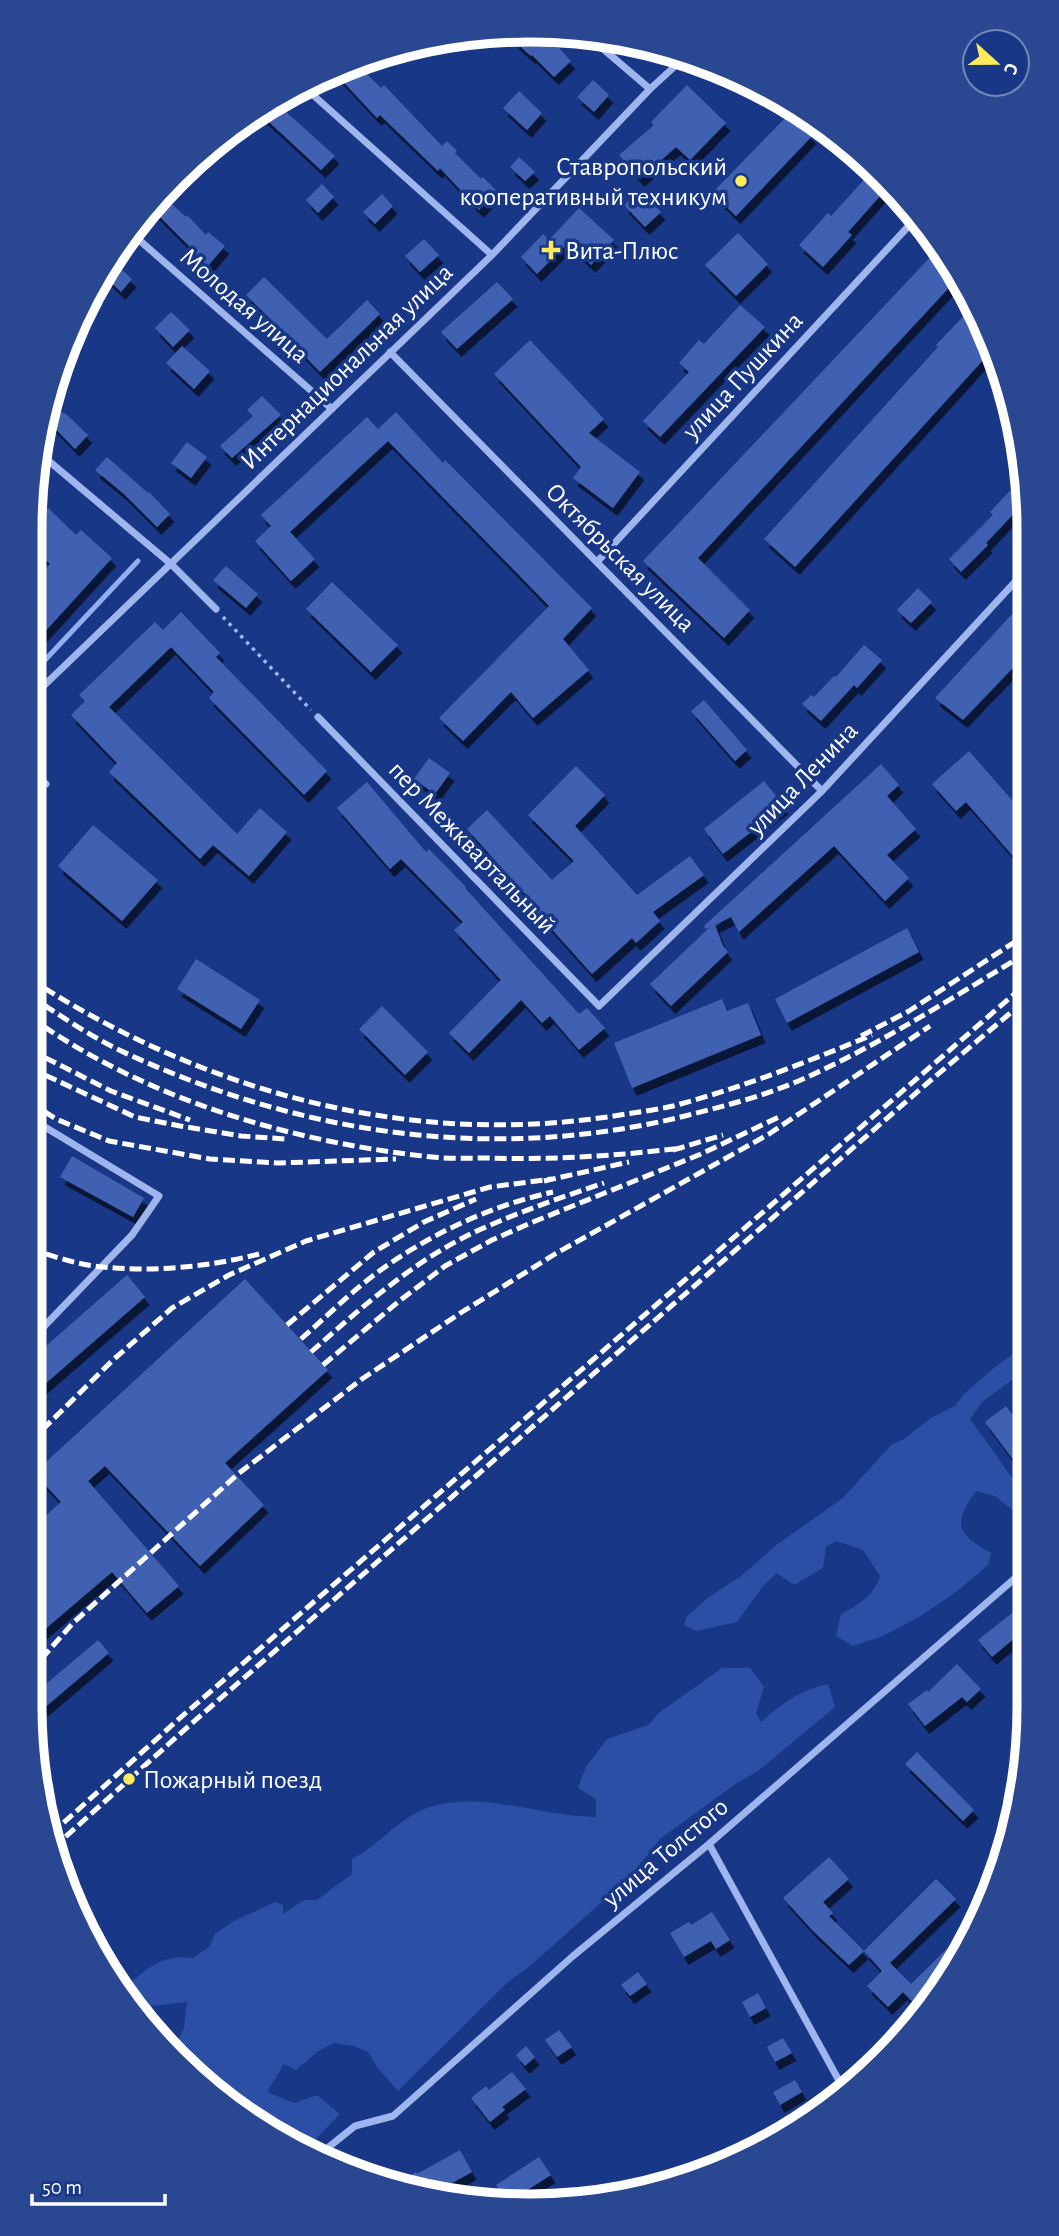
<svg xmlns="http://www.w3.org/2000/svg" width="1059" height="2236" font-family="'Alegreya Sans',sans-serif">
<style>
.green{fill:#2a4fa5}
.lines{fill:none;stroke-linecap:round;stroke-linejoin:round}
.stream{stroke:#91aef0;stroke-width:5}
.building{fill:#4061b1;filter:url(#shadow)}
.path{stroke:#9eb6ed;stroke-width:3.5;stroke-dasharray:3.5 5;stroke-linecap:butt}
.street{stroke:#9eb6ed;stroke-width:7}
.rail{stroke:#fff;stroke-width:5;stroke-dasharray:12 5;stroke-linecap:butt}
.poi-dot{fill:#ffea5b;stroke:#183787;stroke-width:2.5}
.labels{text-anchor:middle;stroke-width:7;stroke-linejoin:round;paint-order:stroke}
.poi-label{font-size:26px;fill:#fff;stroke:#183787;text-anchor:start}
.street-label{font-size:26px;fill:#fff;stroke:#183787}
.rim{fill:none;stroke:#fff;stroke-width:9}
</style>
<defs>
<filter id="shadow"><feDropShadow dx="4.5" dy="8" stdDeviation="0" flood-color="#0009"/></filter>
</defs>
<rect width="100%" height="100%" fill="#183787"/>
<path class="green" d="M1028,1343v25l-46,34 -12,17 38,53 21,24v27l-34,-27 -19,-5c-24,33 -19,43 15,62l-3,12 -32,27 -37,25 -36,19 -30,10 -17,-10 5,-22c18,-9 33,-19 39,-38l-17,-26 -27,-9 -10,6 -3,21 -29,17 -17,-12 -14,13 -26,36 -40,9 -13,-6 3,-9 23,-20 30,-19 35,-31 68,-48 48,-53 13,-6 27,-21 24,-12 10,-13 29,-25z
M722,1668h28l14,19 -8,26 5,9c21,-19 38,-31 67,-38l7,23 -77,64 -24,14 -74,54 -29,37 -101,90 -22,16 -110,109 -21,-24 -9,-15 -14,-6 -20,-3 -17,9 -21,18 -12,-6 -17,28 27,11 23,-8 23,19 -34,35 -27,-10 -79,-57 -25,-26 -2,-5 11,-23 3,-26 -35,4 -8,17 -11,-12 -12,-22c26,-18 38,-36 72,-31l16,-11 6,-13 19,-13 41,-19 8,3v9l21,-14h13l35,-26v-15c24,-12 43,-36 66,-47 52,-26 122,5 178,5v-18l-18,-11 8,-21 21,-28 41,-14 12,-13z"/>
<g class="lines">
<path class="stream" d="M30,676l108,-115"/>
</g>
<path class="building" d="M523,30h12l20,18 2,-2 14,15 -17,16 -22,-22 -1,1 -17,-15z
M350,64l10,10 4,-3 17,17 3,-3 58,61 5,-5 10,10 -2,2 26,26 2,-2 14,14 -18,19 -39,-42 -2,3 -58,-56 -3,3 -44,-47z
M593,80l16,15 -15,17 -17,-15z
M687,85l39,38 -36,37 -14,-13 -36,32 -21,-24 35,-30 -3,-3z
M519,91l23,22 -15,17 -24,-22z
M275,102l60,54 -14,14 -64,-59z
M789,114l23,22 -76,80 -24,-23z
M519,157l16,15 -10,9 -15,-14z
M872,171l16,16 -40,45 4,3 -29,32 -24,-22 29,-32 3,3z
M322,184l12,13 -16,16 -12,-13z
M639,190l22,22 -16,15 -21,-22z
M161,194l25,23 1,-2 19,20 2,-3 17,14 -18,21 -16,-15 2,-2 -43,-43z
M382,194l11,12 -18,18 -12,-12z
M579,208l35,32 -23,25 -23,-22 -31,31 -16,-17 22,-23 6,6z
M738,233l30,31 -32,32 -31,-31z
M424,239l15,16 -19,17 -15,-16z
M939,248l18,31 -259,279 52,52 -26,28 -81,-77z
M110,259l22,20 -11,13 -19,-18z
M264,277l63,62 40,-39 13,14 -60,58 -20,-21 1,-2 -55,-54z
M497,282l16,17 -56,50 -16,-17z
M740,305l25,22 -105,110 -17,-16 46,-49 -10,-9 20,-23 5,4z
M973,306l18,32 3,10 -199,219 -31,-28 174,-192 -2,-2z
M171,312l19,18 -17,17 -18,-19z
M530,340l74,79 -15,14 51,39 -27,36 -40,-30 8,-11 -87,-93z
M182,346l28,25 -16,18 -28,-26z
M262,396l19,19 -49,43 -12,-12 33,-30 -6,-6z
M49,400l15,14 1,-1 23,22 -13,14 -31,-32z
M396,412l47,51 2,-3 147,148 -29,31 26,31 -56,48 -22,-26 -48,49 -24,-23 110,-112 -161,-165 -98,91 25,27 -24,22 -36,-40 16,-15 -10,-11 106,-98 11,12z
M187,442l20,15 -16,21 -20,-15z
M107,457l41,36 1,-1 21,22 -13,13 -33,-33 -29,-24z
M1017,483l8,7v12l-39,41 2,2 -27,27 -12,-13 44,-44 -3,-3z
M48,508l28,27 5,-5 31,28 -82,90v-62l20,-22 -20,-20v-18z
M226,566l32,28 -12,14 -33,-28z
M332,582l66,63 -27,27 -65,-63z
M918,588l14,14 -21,21 -14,-13z
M1025,600l1,54 -63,66 -28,-22z
M181,612l39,41 -4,4 111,114 -23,24 -95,-97 5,-6 -43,-45 -62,60 128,127 23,-26 27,24 -38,44 -36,-31 -13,14 -91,-87 8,-9 -46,-48 14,-14 -6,-6 76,-73 8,8z
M864,645l18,15 -25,28 -3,-3 -33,36 -19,-17 9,-9 3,2 20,-21 2,1z
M704,700l43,50 -12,11 -44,-50z
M969,751l57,65v55l-60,-69 -10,9 -24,-27z
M429,758l21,15 -15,21 -21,-15z
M881,764l18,21 -12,11 29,33 -29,26 22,23 -24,23 -51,-55 -95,86 -8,-15 -16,8 8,21 5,6 -57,54 -21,-22 60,-57 -4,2 -2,-3z
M576,766l29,29 -30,31 62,69 53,-39 14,19 -51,37 7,9 -24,22 -4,-5 -40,36 -69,-77 3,-2 -59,-66 20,-19 65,70 22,-19 -46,-46z
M764,781l20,25 -61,48 -19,-25z
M367,782l59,70 3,-3 37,38 -1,1 114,126 8,-6 18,20 -26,22 -29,-34 -8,7 -21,-23 -52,53 -20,-20 52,-53 -47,-50 9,-8 -62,-63 -11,10 -53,-61z
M93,825l65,55 -36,41 -64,-55z
M907,928l12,24 -132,71 -12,-24z
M196,959l64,41 -19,29 -64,-40z
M722,999l5,12 21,-8 13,32 -129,53 -18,-45z
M382,1006l46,46 -23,23 -46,-46z
M72,1156l72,42 -11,19 -73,-40z
M127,1275l18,22 -115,100v-37z
M245,1279l83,91 -103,93 39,42 -64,61 -95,-100 -17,15 91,105 -32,27 -35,-41 -82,70v-112l31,-28 -27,-29z
M1006,1406l22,30v10l-16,12 -27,-36z
M1017,1609l12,14v3l-37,31 -14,-17z
M98,1640l11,13 -66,56 -11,-13z
M957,1664l24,25 -14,13 -5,-5 -37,29 -17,-22 19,-14 1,2z
M917,1752l57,58 -11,11 -58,-57z
M829,1857l20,22 -26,23 10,11 -4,3 35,35 -15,14 -36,-34 -30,-33z
M936,1879l20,20 -66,64 21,21 -23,23 -21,-21 15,-15 -18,-20z
M712,1912l18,28 -14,9 -5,-8 -27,16 -14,-24 19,-11 2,3z
M975,1921l3,2 -33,61 -23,28 -19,-20z
M638,1972l9,12 -17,12 -9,-11z
M758,1993l8,15 -16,9 -8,-15z
M559,2030l13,17 -15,10 -12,-17z
M783,2038l9,15 -17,9 -8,-15z
M526,2046l9,11 -10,9 -9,-11z
M512,2072l14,17 -24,18 3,3 -15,12 -19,-24 15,-12 3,4z
M795,2080l7,12 -22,13 -7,-13z
M460,2150l12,22 -31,17 -3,-5 -14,10 -26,-10 18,-12 1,2z
M539,2157l12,18 -38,24h-7l-10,-14z"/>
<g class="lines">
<path class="path" d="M223,617l88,93
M30,803l8,-10"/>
<path class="street" d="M588,36l62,53
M303,86l189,169
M130,232l202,177
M390,352l432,439
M37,451l134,113 45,45
M597,562l320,-345
M30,699l462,-444 158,-166 35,-32
M318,717l281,289 223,-215 203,-220
M30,769l16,15
M30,1341l102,-106 27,-39 -129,-78
M709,1844l134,244
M320,2154l35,-28 38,-10 180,-160 136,-112 320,-278"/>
<path class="rail" d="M30,979c176,114 381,170 590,136 18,-3 36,-5 53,-9 68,-18 134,-44 199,-71
M30,996c28,18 57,38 87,53 179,85 374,115 568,67 39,-10 80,-20 118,-37 78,-35 150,-82 224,-126
M30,1017c117,83 261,125 402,140 18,2 36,1 54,1 65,2 131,-2 196,-10
M861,1036l48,-25 118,-77
M30,1050l81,41 79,29
M30,1068l105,49 45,9 61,10 45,3
M30,1102l26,17 53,22 101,18 69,4 117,-4
M673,1150l50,-15
M544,1181l85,-19
M30,1249c23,7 48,16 73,18 51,5 106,0 156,-13
M287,1325l87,-73 50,-30 52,-23
M301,1339c25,-22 50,-47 77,-67 52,-38 112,-66 175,-80
M311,1352c52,-46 105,-93 168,-122 40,-18 83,-33 125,-47
M323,1365l75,-63 47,-36 47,-26 41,-18 168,-68 80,-38
M30,1442l83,-82 59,-52 57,-33 77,-34 184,-54 62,-8
M30,1672l43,-49 165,-149 124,-95 100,-67 93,-58 214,-120 161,-108
M51,1834l129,-116 847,-735
M53,1848l138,-124 740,-644 96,-81"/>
</g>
<g class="poi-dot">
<circle cx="741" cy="181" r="7"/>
<path d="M547.5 239.5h7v7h7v7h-7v7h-7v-7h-7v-7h7z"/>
<circle cx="129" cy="1779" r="7"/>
</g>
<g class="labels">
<g class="poi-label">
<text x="727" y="175" text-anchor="end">Ставропольский<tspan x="727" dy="30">кооперативный техникум</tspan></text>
<text x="565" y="259">Вита-Плюс</text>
<text x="143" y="1788">Пожарный поезд</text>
</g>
<g class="street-label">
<text transform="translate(245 305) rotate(41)" y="9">Молодая улица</text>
<text transform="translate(346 366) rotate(-44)" y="9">Интернациональная улица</text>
<text transform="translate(742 375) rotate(-47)" y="9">улица Пушкина</text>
<text transform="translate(621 557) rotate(45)" y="9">Октябрьская улица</text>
<text transform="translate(802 778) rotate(-46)" y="9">улица Ленина</text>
<text transform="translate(473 847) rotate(46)" y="9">пер Межквартальный</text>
<text transform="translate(665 1852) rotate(-40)" y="9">улица Толстого</text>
</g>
</g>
<path d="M0 0H1059V2236H0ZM529 42H530A487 487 0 0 1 1017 529V1707A487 487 0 0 1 530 2194H529A487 487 0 0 1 42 1707V529A487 487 0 0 1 529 42Z" fill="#2a4791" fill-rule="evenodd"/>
<path class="rim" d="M529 42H530A487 487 0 0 1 1017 529V1707A487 487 0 0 1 530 2194H529A487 487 0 0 1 42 1707V529A487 487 0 0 1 529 42Z"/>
<g transform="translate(996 63) rotate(111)"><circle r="33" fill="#183787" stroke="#7487b7" stroke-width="2"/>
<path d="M0-5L12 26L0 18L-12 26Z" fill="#ffea5b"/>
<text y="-10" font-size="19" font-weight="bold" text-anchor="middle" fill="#ffffff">С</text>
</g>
<path d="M32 2194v10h133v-10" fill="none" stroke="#ffffff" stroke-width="3.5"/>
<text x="42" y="2194" font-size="21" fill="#ffffff" stroke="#183787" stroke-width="5" paint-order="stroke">50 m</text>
</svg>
